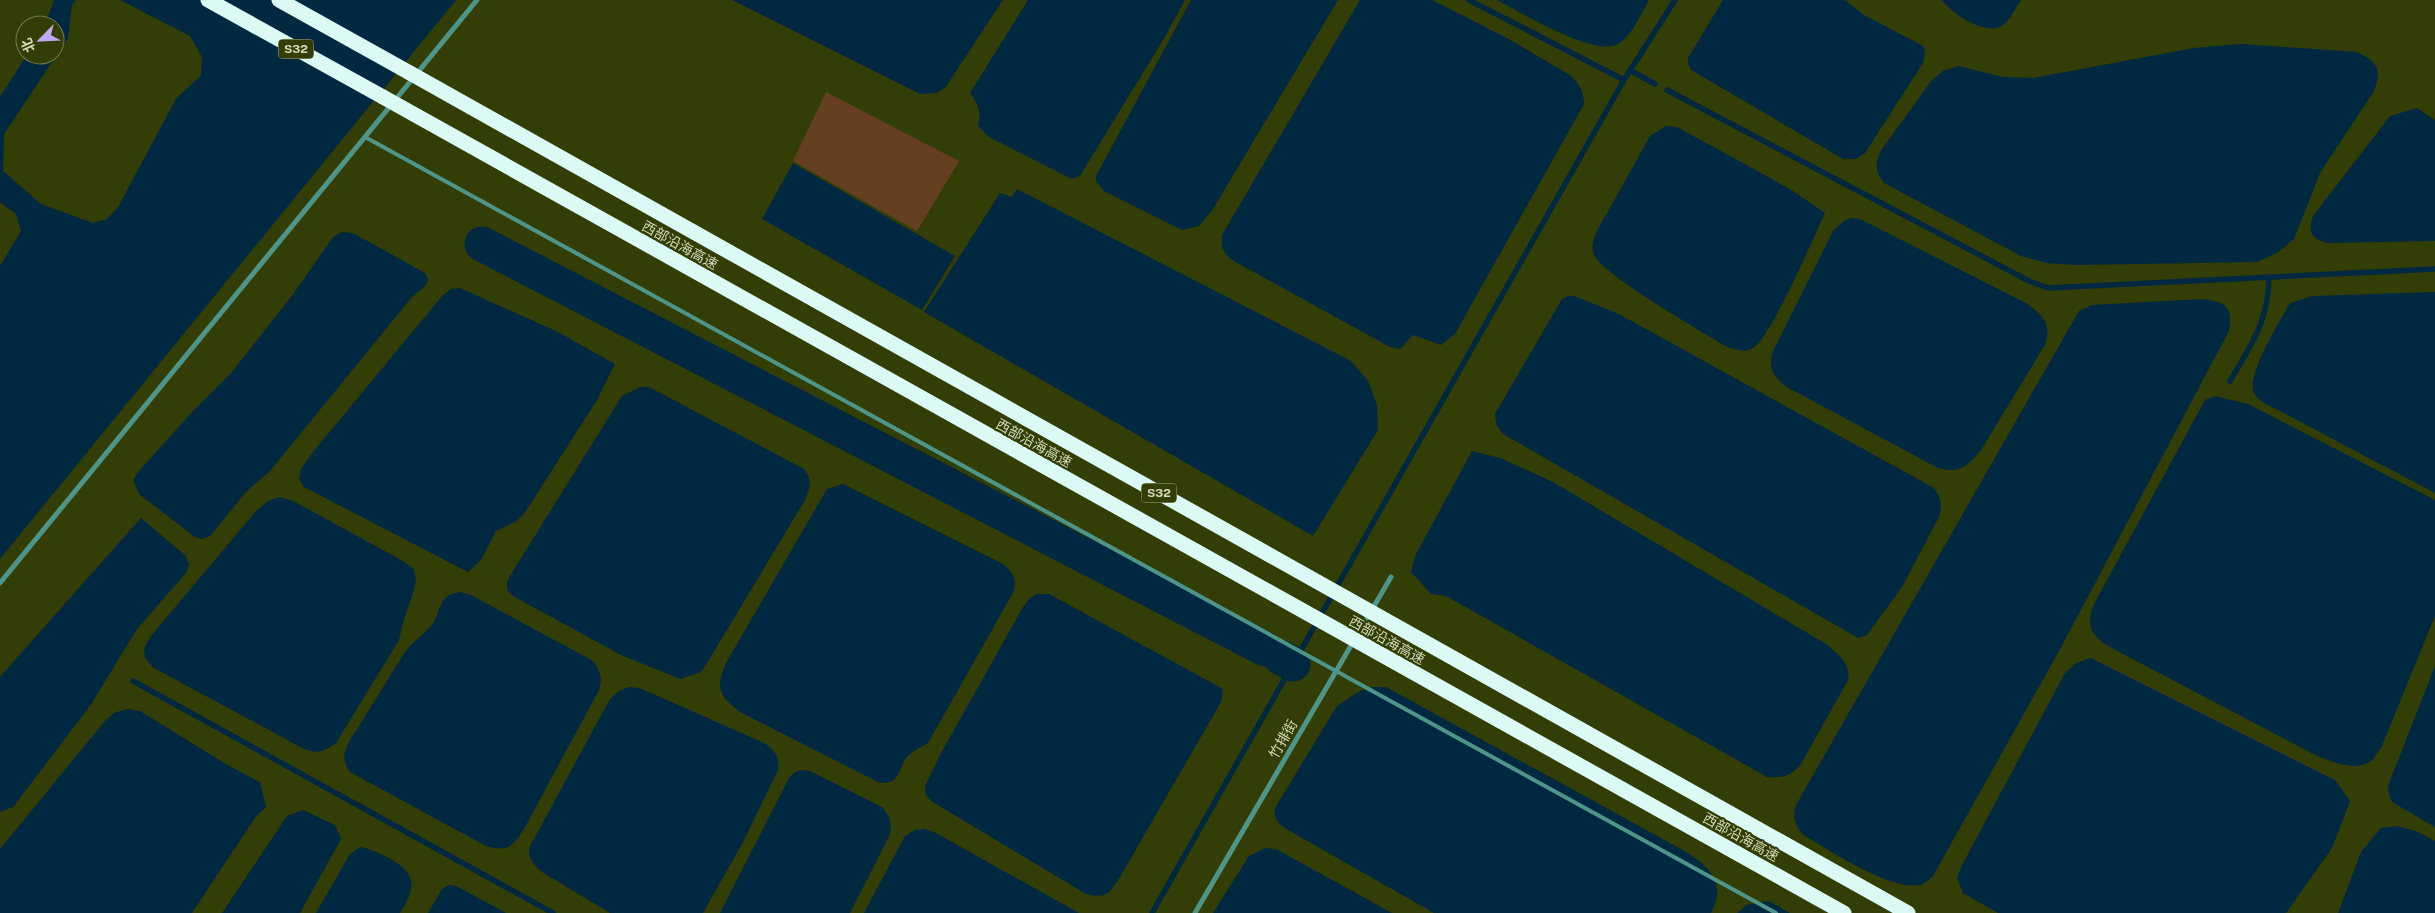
<svg xmlns="http://www.w3.org/2000/svg" width="2435" height="913" font-family="'Public Sans','Noto Sans SC',sans-serif">
<style>
.green{fill:#644021}
.water{fill:#002841}
.lines{fill:none;stroke-linecap:round;stroke-linejoin:round}
.stream{stroke:#002841;stroke-width:5.5}
.river{stroke:#002841;stroke-width:35}
.lane{stroke:#4d9588;stroke-width:4}
.street{stroke:#4d9588;stroke-width:5}
.highway{stroke:#dafaf3;stroke-width:15}
.highway-bridge{stroke:#dafaf3;stroke-width:15}
.labels{text-anchor:middle;stroke-width:4;stroke-linejoin:round;paint-order:stroke}
.shield{fill:#333d06;stroke:#a2ac83;stroke-width:1}
.shield-label{font-size:12px;font-weight:bold;fill:#d1dbb9}
.street-label{font-size:14px;fill:#d1dbb9;stroke:#333d06}
</style>
<rect width="100%" height="100%" fill="#333d06"/>
<path class="green" d="M826,92l133,69 -42,70 -124,-70z"/>
<path class="water" d="M54,0h22l-4,5 -4,33 -64,96 -1,37 38,33 52,19 14,-4 11,-12 58,-108 25,-24 1,-18 -12,-21 -70,-36h336l-456,559v-293l21,-35 -5,-17 -16,-12v-105l27,-42h28v-30h-10z
M732,0h271l-58,88 -9,5 -16,1z
M1028,0h157l-19,35 -86,141 -8,3 -83,-42 -11,-11c3,-14 1,-22 -8,-33z
M1191,0h147l-125,209 -14,17 -17,4 -78,-39 -8,-10v-5z
M1360,0h72l75,38 63,37c9,9 14,16 14,29l-129,230 -14,11 -28,-10 -13,14 -10,-2 -160,-88 -8,-11v-13z
M1497,0h152c-8,14 -17,36 -31,44 -23,14 -98,-32 -121,-44z
M1723,0h122l19,15 59,31 2,5 -2,12 -58,90 -9,6h-13l-152,-89 -3,-6v-6z
M1942,0h79c-5,7 -11,20 -18,25 -17,12 -51,-11 -61,-25z
M2241,44l116,8c21,10 25,17 17,39l-54,82 -26,66 -17,14 -20,9 -182,3 -29,-2 -25,-7 -137,-73c-10,-13 -9,-20 -2,-34l50,-69 11,-9 16,-5 44,11 30,1 161,-30z
M2417,108l18,12v121l-108,2c-15,-4 -20,-11 -14,-27l77,-100z
M1666,126l11,1 113,62 35,24c-12,25 -53,123 -72,135 -8,5 -17,2 -26,-1 -23,-14 -125,-73 -132,-91 -5,-9 -2,-16 2,-25l53,-95z
M793,163l162,93 -33,54 -160,-91z
M1017,189l334,172 17,20 9,24 1,25 -65,106 -389,-224 76,-119 12,4z
M1852,218l8,1 166,84c17,12 26,21 19,42l-64,105c-14,17 -22,25 -45,17l-151,-81c-12,-10 -16,-17 -13,-33l61,-122 12,-11z
M342,232l11,1 72,40 3,6 -2,6 -14,12 -142,174 -24,21 -36,44 -8,3 -7,-2 -56,-43 -6,-14 5,-8 56,-62 38,-38 62,-79 39,-56z
M460,288l98,44 57,32 -18,36 -73,114 -9,8 -19,9 -15,29 -13,12 -164,-85 -5,-8 2,-10 12,-17 130,-157 8,-6z
M2435,292v201l-159,-84c-8,-4 -18,-8 -22,-16 -9,-16 27,-74 36,-90l22,-7z
M1568,296h6l43,17 317,175c7,10 9,16 5,29l-37,70 -35,48 -9,3 -355,-204 -7,-10 -1,-10 67,-115z
M2203,299c23,3 30,8 26,32l-170,320 -126,225c-4,3 -8,8 -13,9 -30,6 -90,-35 -117,-50 -8,-11 -11,-17 -7,-30l283,-494 13,-6z
M640,387h9l155,82c9,12 6,18 1,31l-98,163 -6,9 -21,7 -59,-24 -108,-59 -6,-6v-8l6,-11 109,-175z
M2215,396l33,8 187,96v116l-54,132c-3,3 -7,10 -10,13 -16,11 -37,1 -52,-4l-211,-111c-18,-13 -22,-20 -14,-42l111,-204z
M1472,451l28,7 53,24 273,162c12,11 25,18 22,36l-47,84c-10,12 -18,14 -34,13l-321,-181 -15,-2 -20,-22 4,-16z
M843,484l160,80c10,9 14,13 11,27l-86,152c-6,4 -12,6 -18,11 -14,11 -6,30 -30,29l-140,-71c-21,-16 -25,-24 -14,-49l101,-174z
M280,497l13,4 110,60 10,7 3,9 -1,10 -11,32 -5,21 -63,103c-12,9 -19,11 -32,6l-150,-81 -9,-10 -1,-10 7,-12 105,-125 12,-10z
M141,518l45,38 3,9 -3,8 -49,56 -47,77 -77,101 -13,5v-135z
M460,592l11,3 122,66c7,10 10,17 6,29l-75,139c-12,18 -16,23 -38,17l-136,-74c-8,-11 -7,-18 -1,-30l56,-90c8,-11 17,-16 26,-26 6,-7 7,-17 12,-25 4,-6 10,-8 17,-9z
M1037,594h12l174,95 -2,13 -101,175c-11,17 -13,22 -34,17l-155,-93 -6,-8v-7l15,-31 83,-148 7,-9z
M2091,658l244,122 15,21 -18,47 -46,65h-288l-35,-20 -6,-15 4,-11 104,-194 11,-10z
M2435,666v161l-43,-25 -3,-7 -1,-9z
M629,687l11,1 126,56c10,8 14,13 12,26l-35,72 -40,71h-93l-68,-41c-8,-7 -14,-13 -13,-24l81,-149 9,-8z
M1372,687h14l304,167c22,16 36,32 21,59h-277l-146,-83c-9,-6 -15,-10 -13,-22l62,-102 21,-14z
M127,709l13,2 89,55 31,16 6,25 -9,8 -65,98h-192v-64l105,-128 9,-8z
M802,770l8,1 72,36c8,9 10,15 8,27l-40,79h-130l69,-135 6,-6z
M303,810l32,15 6,14 -41,74h-78l65,-97z
M2397,826l19,5 19,10v72h-97l23,-61 20,-24z
M924,829l10,3 145,81h-215l41,-77 10,-6z
M360,847c11,2 19,6 29,11 29,17 27,29 11,55h-84l34,-59z
M1265,848l11,1 116,64h-179l36,-57z
M449,885l7,1 50,27h-78l14,-24z
M1769,901l21,12h-53l10,-8z"/>
<g class="lines">
<path class="stream" d="M1469,0l155,80
M1630,70l25,14
M1667,90l362,191 19,7 387,-19
M2230,381c22,-38 38,-58 39,-104
M133,681l420,232
M1152,913l472,-833 51,-80"/>
<path class="river" d="M482,244l783,405
M1280,657l13,7"/>
<path class="lane" d="M365,137l1411,776"/>
<path class="street" d="M0,583l477,-583
M1195,913l196,-336"/>
<path class="highway" d="M208,0l175,97
M279,0l131,73"/>
<path class="highway-bridge" d="M410,73l1498,840
M383,97l1461,816"/>
</g>
<g class="labels">
<g class="shield">
<rect x="278.5" y="39.5" width="35" height="19" rx="4"/>
<rect x="1141.5" y="483.5" width="35" height="19" rx="4"/>
</g>
<g class="shield-label">
<text x="296" y="53">S32</text>
<text x="1159" y="497">S32</text>
</g>
<g class="street-label">
<text transform="translate(680 245) rotate(29)" y="5">西部沿海高速</text>
<text transform="translate(1034 443) rotate(29)" y="5">西部沿海高速</text>
<text transform="translate(1387 640) rotate(29)" y="5">西部沿海高速</text>
<text transform="translate(1283 739) rotate(-60)" y="5">竹排街</text>
<text transform="translate(1741 837) rotate(29)" y="5">西部沿海高速</text>
</g>
</g>
<g transform="translate(40 40) rotate(246)"><circle r="24" fill="#333d06" stroke="#727c4e"/>
<path d="M0-4L9 19L0 12L-9 19Z" fill="#c2a7f2"/>
<text y="-8" font-size="14" font-weight="bold" text-anchor="middle" fill="#d1dbb9">北</text>
</g>
</svg>
